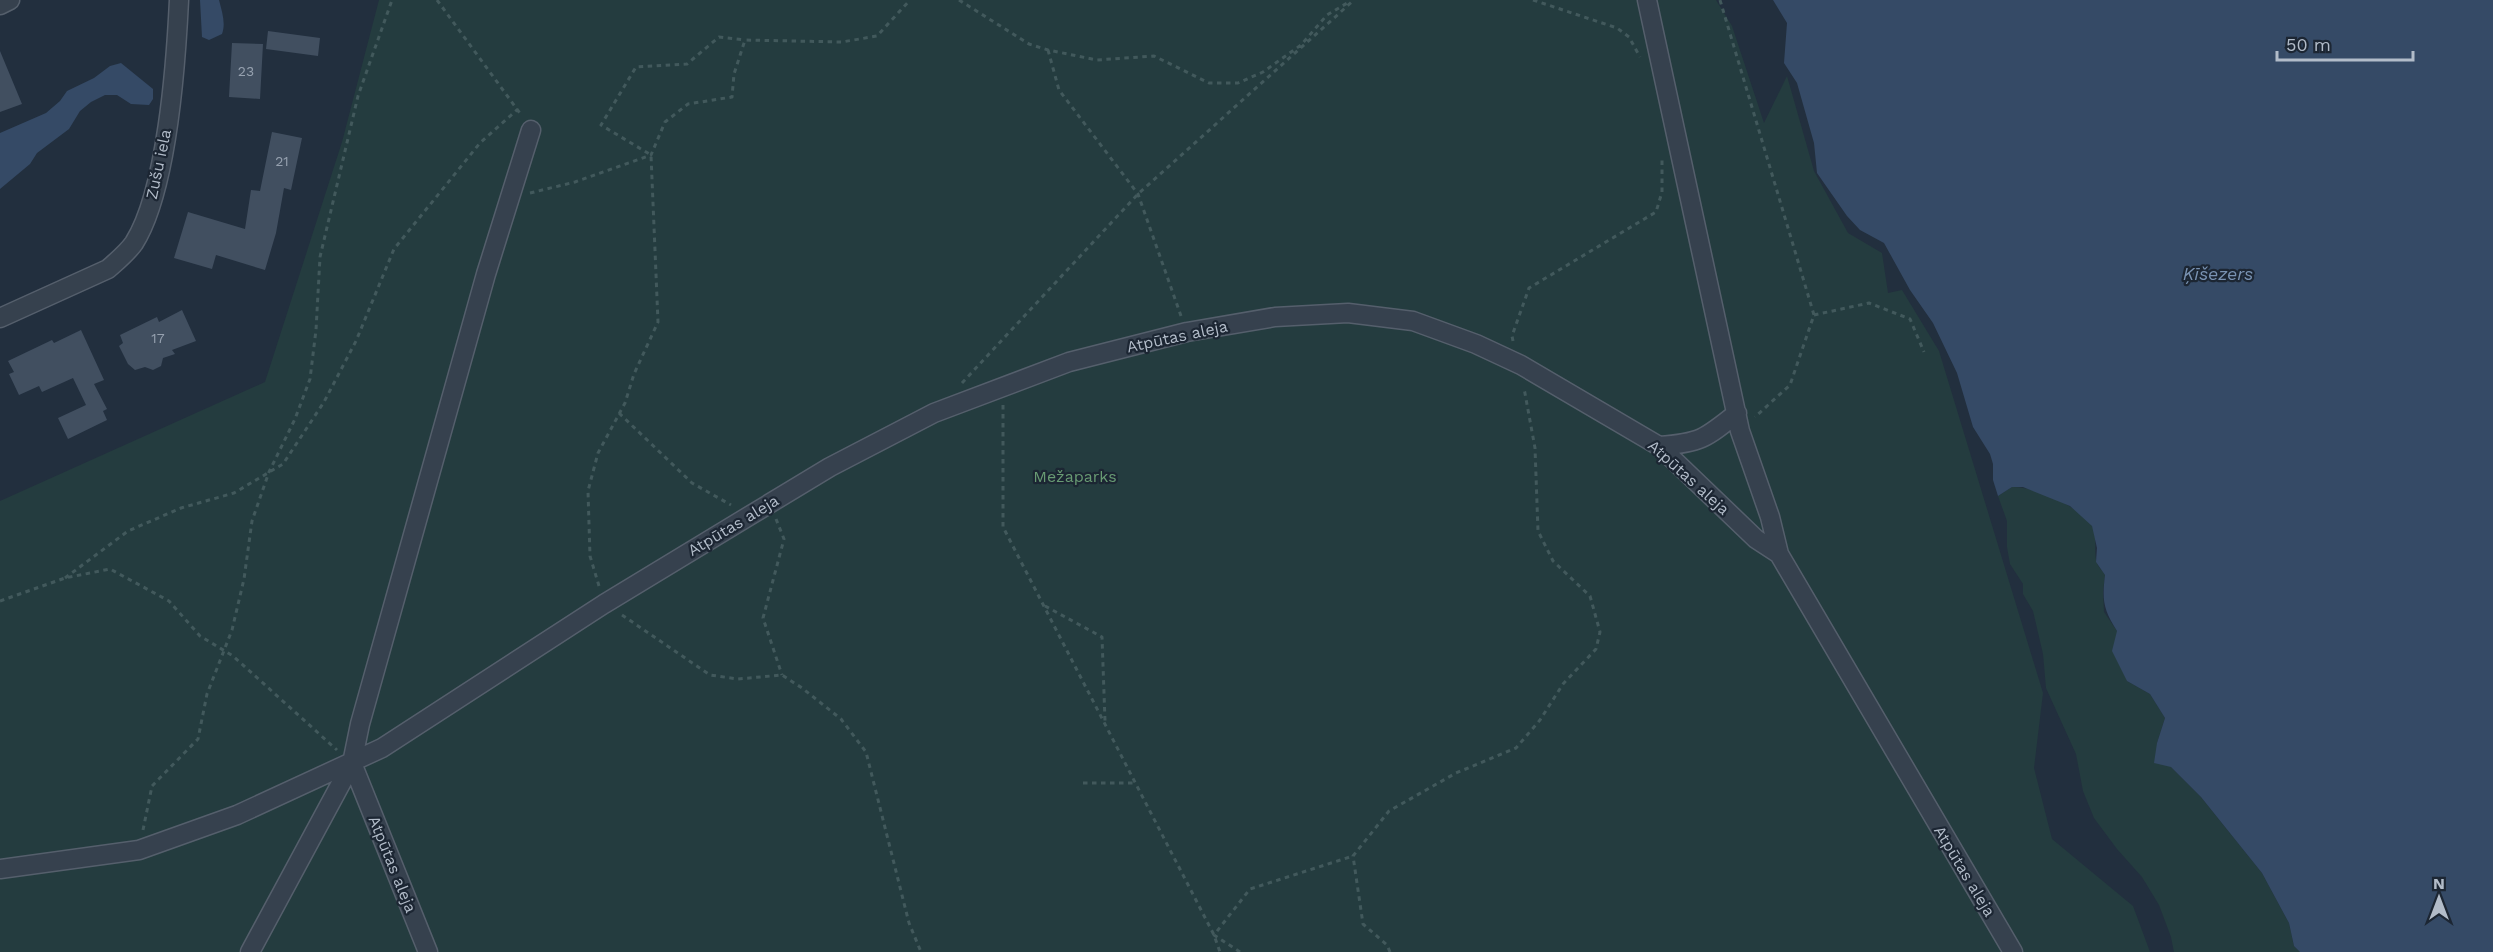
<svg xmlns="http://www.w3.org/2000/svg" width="2493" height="952" font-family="'Work Sans',sans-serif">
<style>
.green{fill:#243c3f}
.water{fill:#354a66}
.building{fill:#414f60}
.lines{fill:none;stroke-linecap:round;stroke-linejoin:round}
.minor-casing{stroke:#555f6c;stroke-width:21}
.path{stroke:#42595c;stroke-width:3;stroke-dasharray:4.5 4.5;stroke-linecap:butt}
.minor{stroke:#36414e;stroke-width:18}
.labels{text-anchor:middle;stroke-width:4.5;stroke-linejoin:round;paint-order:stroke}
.number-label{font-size:14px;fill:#96a1af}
.street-label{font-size:16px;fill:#b2bcc9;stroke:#1c2633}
.park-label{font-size:16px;fill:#689b73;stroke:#1c2633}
.water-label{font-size:18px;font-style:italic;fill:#7992b2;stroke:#1c2633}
</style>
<rect width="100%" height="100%" fill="#222f3e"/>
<path class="green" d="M379,0h1337l16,26 32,97 23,-47 27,95 34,62 34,20 6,40 14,-3 37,61 104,342 -9,75 18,71 81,67 17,46h-2150v-451l265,-119 77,-240z
M2012,487c21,-1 69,20 80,39 6,10 1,28 5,37 1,4 6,8 8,12l-2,17 1,20 13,19 10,50 23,13 15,24 -8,25 14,24 30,30 61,76 27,50 5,23 6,6h-126l-3,-15 -12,-32 -17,-28 -25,-28 -23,-31 -11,-27 -7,-37 -30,-66 -3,-34 -10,-43 -10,-17v-10l-13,-20 -3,-17v-26l-9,-25z"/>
<path class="water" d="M200,0h19c3,12 7,23 3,34l-13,6 -7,-3z
M1773,0h720v952h-193l-6,-6 -5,-23 -27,-50 -61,-76 -30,-30 -17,-4 3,-20 8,-25 -15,-24 -23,-13 -15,-30 5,-20c-14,-22 -15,-31 -12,-56l-9,-13 1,-14 -5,-22 -22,-20 -47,-19h-11l-14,9 -5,-16v-16l-3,-10 -17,-27 -16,-54 -24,-50 -23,-33 -26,-47 -24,-13 -13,-14 -30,-43 -3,-30 -17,-60 -13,-20 3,-40z
M121,63l32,26v10l-4,6 -18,-1 -14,-9h-12l-14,7 -11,9 -11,18 -32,24 -7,11 -30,25v-56l46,-20 14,-12 7,-10 27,-13 16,-12z"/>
<path class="building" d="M268,31l52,7 -2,18 -52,-7z
M232,43l31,1 -3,55 -31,-2z
M0,51l22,53 -22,8z
M272,132l30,6 -11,52 -7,-2 -8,45 -11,37 -49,-15 -4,14 -38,-11 14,-46 57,17 6,-39 9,1z
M182,310l14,31 -24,9 3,4 -12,4 -2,8 -8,4 -8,-3 -10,3 -7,-6 -9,-18 4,-3 -3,-8 37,-18 2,5z
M81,330l23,50 -10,4 13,25 -4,2 4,9 -39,19 -10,-21 28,-13 -13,-27 -31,14 -3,-6 -20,9 -10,-21 5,-2 -6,-11 44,-21 2,3z"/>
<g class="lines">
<defs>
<path id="minor" d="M1647,0l93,431 30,86 9,37
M0,5l10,-5
M0,318l108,-49c9,-8 19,-16 26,-26 33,-52 42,-180 45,-243
M1659,446c41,-3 46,-7 78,-33
M352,763l76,189
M0,869l139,-19 98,-35 145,-67 222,-144 145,-88 81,-49 104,-54 135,-51 118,-30 88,-15 73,-4 65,8 63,23 45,21 138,81 97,93 23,15 234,398
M250,952l102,-189 8,-39 126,-450 45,-144"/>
</defs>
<use href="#minor" class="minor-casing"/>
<path class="path" d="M437,0l85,116
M959,0l70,44 19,6 49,10 57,-4 55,27h29l25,-11 38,-27 26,-30 22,-13
M1533,0l84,28 12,9 11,20
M1720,0l94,315 -24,70 -35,32
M1048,50l11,40 79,104 43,122
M530,193l45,-11 76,-27 14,-33 23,-18 44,-7 2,-23 11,-34 97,2 35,-6 33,-36
M1814,315l55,-12 41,16 14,33
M1513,341l-1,-5 17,-48 127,-76 6,-20v-32
M962,383l176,-189 216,-194
M1003,405v122l211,408 6,17
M619,413l73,70 39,22
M776,519l8,20 -21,79 19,57
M65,578l63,-47 53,-23 53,-15 49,-29 41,-62 32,-61 38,-92 86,-106 38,-34
M599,586l-9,-30 -2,-65 10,-38 27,-50 9,-29 24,-52 -7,-167 -50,-30 35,-58 51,-3 32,-27 26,3
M0,601l65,-23 45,-9 59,32 31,35 33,20 104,94
M1045,606l57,31 3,84
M622,615l88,60 28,4 44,-4 20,13 39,31 25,33 43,171 12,29
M1083,783h52
M143,830l9,-44 46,-47 9,-45 25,-64 12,-51 8,-58 17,-49 26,-53 15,-40 6,-49 4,-73 38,-161 34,-96
M1240,952l-26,-17 36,-46 103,-33
M1390,952l-3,-7 -24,-21 -10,-68 36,-45 67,-38 60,-25 24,-28 23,-36 33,-35 4,-17 -10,-36 -37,-35 -15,-30 -3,-83 -11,-60"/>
<use href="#minor" class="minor"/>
</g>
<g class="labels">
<g class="number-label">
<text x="246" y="76">23</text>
<text x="282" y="166">21</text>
<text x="158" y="343">17</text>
</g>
<g class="street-label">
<text transform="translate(158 164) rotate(-78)" y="6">Zušu iela</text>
<text transform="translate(1177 336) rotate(-12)" y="6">Atpūtas aleja</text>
<text transform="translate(1689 477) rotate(42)" y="6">Atpūtas aleja</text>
<text transform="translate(733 525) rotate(-31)" y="6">Atpūtas aleja</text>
<text transform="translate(393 864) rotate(68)" y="6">Atpūtas aleja</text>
<text transform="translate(1965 871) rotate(59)" y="6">Atpūtas aleja</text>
</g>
<g class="park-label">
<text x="1075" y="482">Mežaparks</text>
</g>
<g class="water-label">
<text x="2218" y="280">Ķīšezers</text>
</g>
</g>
<g transform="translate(2439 898)" stroke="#1c2633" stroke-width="4.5" paint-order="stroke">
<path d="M0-4.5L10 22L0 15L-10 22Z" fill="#b2bcc9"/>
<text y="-9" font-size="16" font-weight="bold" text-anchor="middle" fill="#b2bcc9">N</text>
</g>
<path d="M2277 51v9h136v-9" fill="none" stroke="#b2bcc9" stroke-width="3"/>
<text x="2286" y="51" font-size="18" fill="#b2bcc9" stroke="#1c2633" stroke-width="4.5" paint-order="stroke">50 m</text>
</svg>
